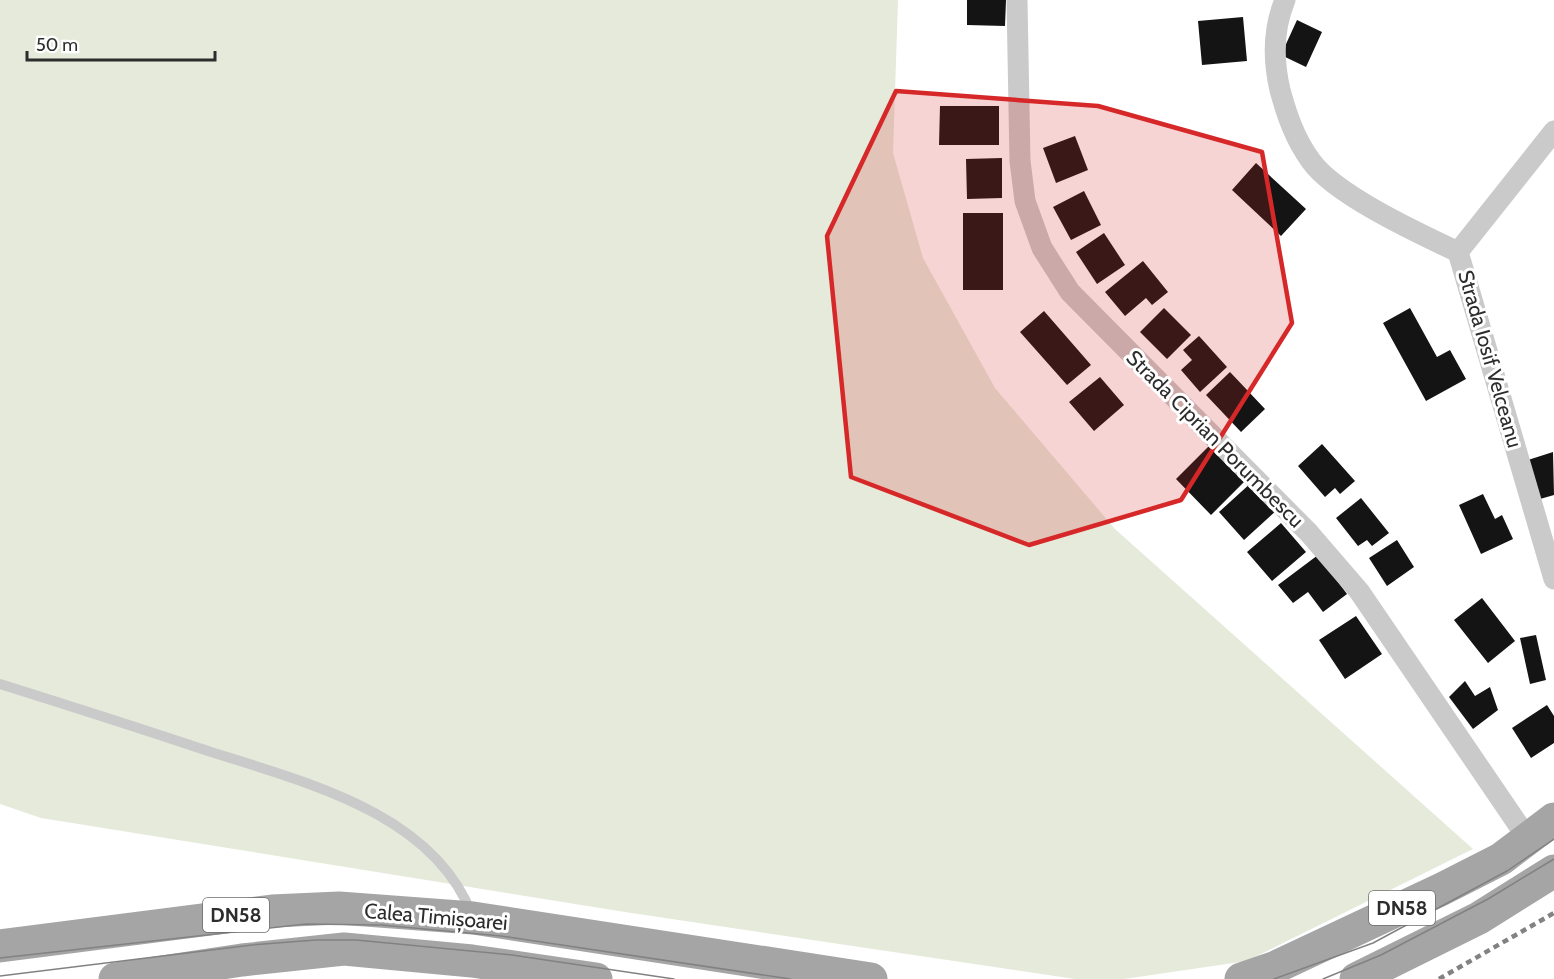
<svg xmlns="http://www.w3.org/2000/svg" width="1554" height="979" font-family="Cabin,sans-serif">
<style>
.green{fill:#e5eadb}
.building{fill:#141414}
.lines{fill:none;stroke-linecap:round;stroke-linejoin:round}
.lane{stroke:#cacaca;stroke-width:10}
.street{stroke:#cacaca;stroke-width:21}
.primary{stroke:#a5a5a5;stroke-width:33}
.tram{stroke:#828282;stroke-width:1.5}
.rail{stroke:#828282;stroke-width:4.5;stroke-dasharray:6 4.5;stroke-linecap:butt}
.marked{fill:#d62828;fill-opacity:0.2;stroke:#d62828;stroke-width:4.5;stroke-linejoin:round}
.labels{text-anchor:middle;stroke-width:6;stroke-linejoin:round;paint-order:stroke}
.shield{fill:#fff;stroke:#6c6c6c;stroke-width:1.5}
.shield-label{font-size:20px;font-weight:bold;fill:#2d2d2d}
.street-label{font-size:21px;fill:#2d2d2d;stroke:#fff}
</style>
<rect width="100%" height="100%" fill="#fff"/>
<path class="green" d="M0,0h898l-5,153 30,105 72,130 120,141 358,320 -226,112 -123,18h-49l-450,-67 -584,-94 -41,-14z"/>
<path class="building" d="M967,0h39l-1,26 -38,-1z
M1243,17l4,44 -45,4 -4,-44z
M1297,20l25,12 -16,35 -25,-12z
M940,106h59v39h-60z
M1075,136l13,34 -32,13 -13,-35z
M1002,158v40l-35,1 -1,-40z
M1256,163l50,46 -25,27 -49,-46z
M1084,191l17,34 -30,15 -18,-33z
M963,213h40v77h-40z
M1104,233l21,32 -28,19 -21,-32z
M1143,261l25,31 -16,13 -6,-7 -21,18 -20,-24z
M1164,308l27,27 -24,24 -27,-27z
M1410,308l27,49 13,-7 16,29 -40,22 -43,-78z
M1044,311l47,54 -24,20 -47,-53z
M1199,336l28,31 -27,25 -19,-22 11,-10 -9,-10z
M1230,372l35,37 -24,23 -35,-37z
M1100,377l24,28 -30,26 -25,-29z
M1212,443l35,36 -36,36 -35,-36z
M1322,444l33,37 -15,13 -5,-6 -10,9 -27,-31z
M1553,452l1,43 -14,4 -12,-39z
M1252,482l25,28 -33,30 -25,-28z
M1483,494l12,25 7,-4 11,24 -32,15 -22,-49z
M1361,498l28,35 -17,13 -5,-6 -9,6 -22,-28z
M1281,523l25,29 -34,29 -25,-29z
M1397,540l17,27 -27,19 -18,-28z
M1318,555l29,39 -24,18 -15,-20 -15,11 -15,-18z
M1482,598l33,43 -27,22 -34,-43z
M1356,616l26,38 -37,25 -26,-39z
M1536,635l10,45 -16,4 -10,-46z
M1465,681l10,15 15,-9 8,23 -25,19 -24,-32z
M1547,705l7,11v27l-23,15 -19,-30z"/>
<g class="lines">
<path class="lane" d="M0,684c67,21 133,42 199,64 96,32 233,61 273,167"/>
<path class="street" d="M1017,0l3,161 5,40 17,47 28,44 239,241 50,58 169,248
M1285,0c-12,29 -12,60 -5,90 7,26 15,49 31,71 24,34 109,73 147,91
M1458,252l96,327
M1458,252l96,-121"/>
<path class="primary" d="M0,946l272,-35 67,-3 134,10 398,61
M115,979l127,-19 102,-11 128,12 124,18
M1241,979l35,-12 166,-78 59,-30 53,-40
M1356,979l123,-61 75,-47"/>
<path class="tram" d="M0,958l306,-34 75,1 120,11 289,43
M0,976l252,-31 64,-5h40l156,15 162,24
M1274,979l99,-36 134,-72 47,-32
M1323,979l58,-24 107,-56 66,-40"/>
<path class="rail" d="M1439,979l115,-66"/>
</g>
<path class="marked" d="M896,91l202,15 164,46 30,171 -111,177 -152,45 -178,-68 -24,-241z"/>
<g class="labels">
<g class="shield">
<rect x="1369" y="891" width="66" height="34" rx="4.5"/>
<rect x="203" y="898" width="66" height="34" rx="4.5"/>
</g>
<g class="shield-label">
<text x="1402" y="915">DN58</text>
<text x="236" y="922">DN58</text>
</g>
<g class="street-label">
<text transform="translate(1490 359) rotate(74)" y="7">Strada Iosif Velceanu</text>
<text transform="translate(1215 439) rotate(45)" y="7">Strada Ciprian Porumbescu</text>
<text transform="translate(436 917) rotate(5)" y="7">Calea Timișoarei</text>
</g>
</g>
<path d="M27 51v9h188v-9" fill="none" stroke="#2d2d2d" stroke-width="3"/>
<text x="36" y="51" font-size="18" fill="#2d2d2d" stroke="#ffffff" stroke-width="4.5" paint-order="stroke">50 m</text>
</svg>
